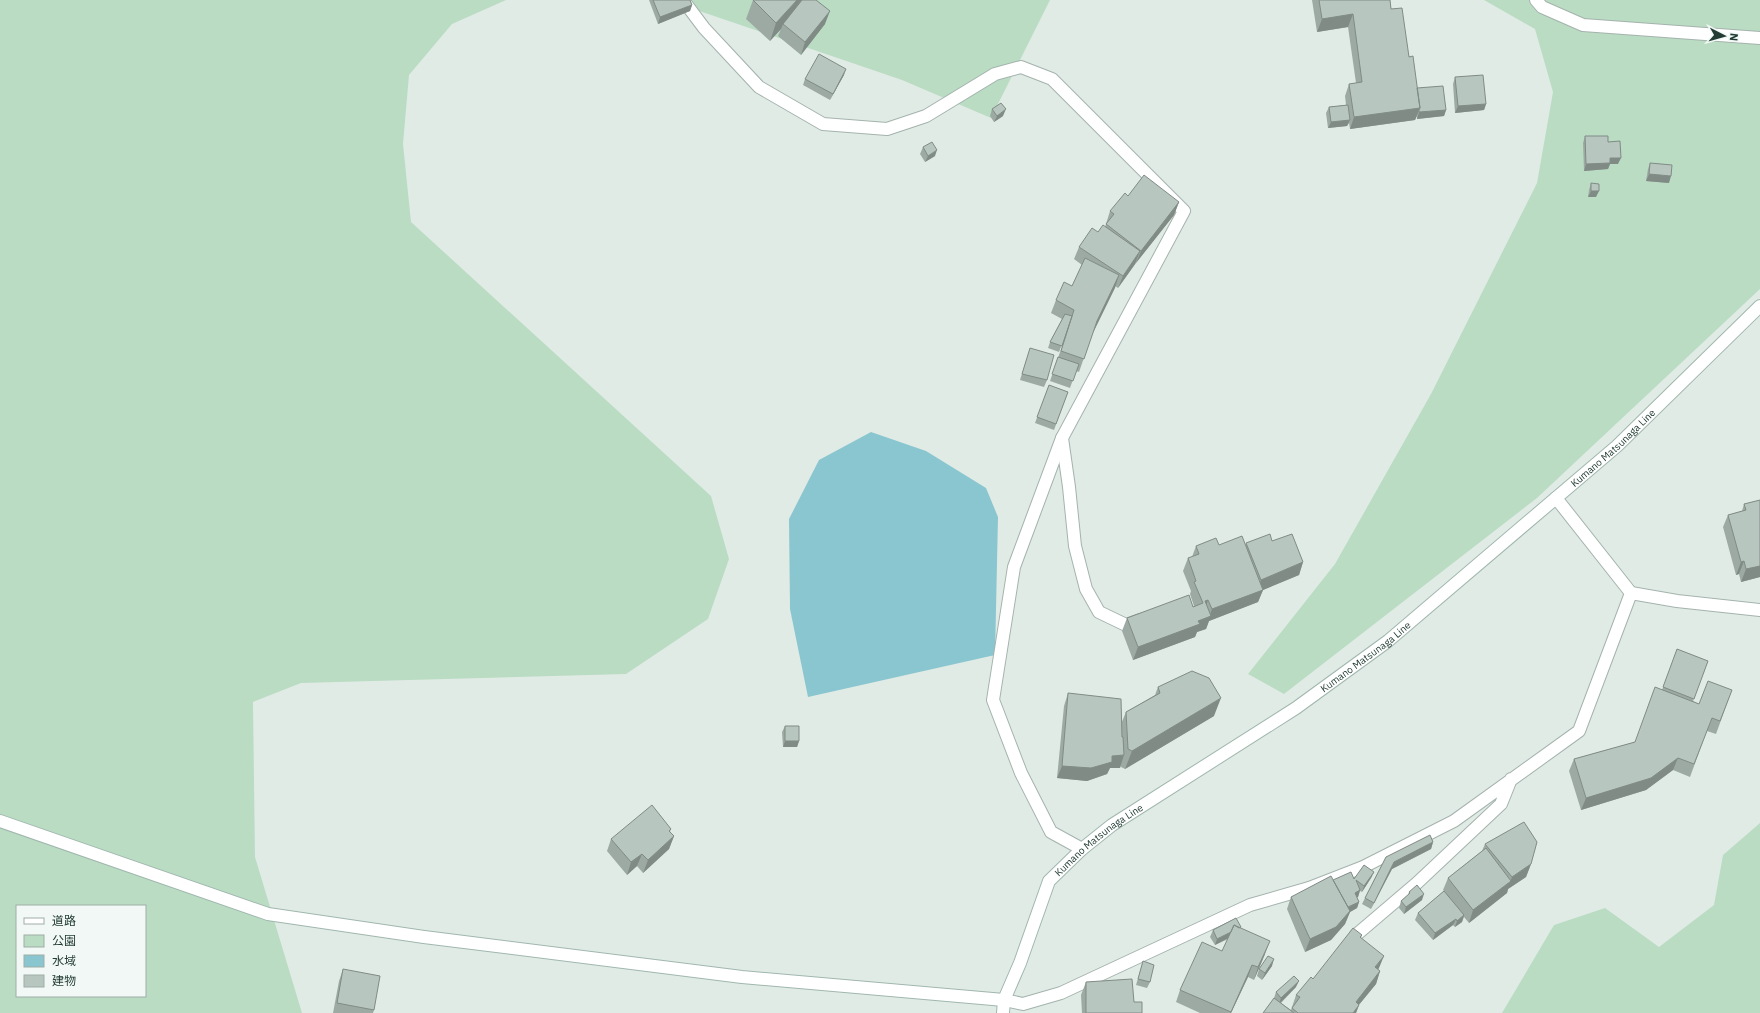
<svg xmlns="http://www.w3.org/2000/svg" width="1760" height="1013" font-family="'IBM Plex Sans','Noto Sans JP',sans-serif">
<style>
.green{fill:#badcc3;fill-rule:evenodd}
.water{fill:#8ac6cf}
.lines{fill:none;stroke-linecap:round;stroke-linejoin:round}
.lane-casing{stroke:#a4b3ad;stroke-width:14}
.street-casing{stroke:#a4b3ad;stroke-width:14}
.secondary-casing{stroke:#a0b7ae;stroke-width:14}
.lane{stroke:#fff;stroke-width:12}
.street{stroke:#fff;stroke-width:12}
.secondary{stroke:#fff;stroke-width:12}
.wall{fill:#9daaa4}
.shaded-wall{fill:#808b86}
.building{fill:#b7c6bf;stroke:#808b86}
.labels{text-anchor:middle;stroke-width:4;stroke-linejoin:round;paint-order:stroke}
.street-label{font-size:10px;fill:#223c34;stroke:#f2f8f5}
</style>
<rect width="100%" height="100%" fill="#e1ebe6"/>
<path class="green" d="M0,0h506l-54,24 -43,51 -6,69 8,78 300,274 18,63 -21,60 -82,55 -325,9 -48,19 2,155 47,156h-302zM17,906h128v90h-128z
M667,0h383l-59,118 -89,-38z
M1484,0h276v289l-223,209 -253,196 -36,-20 87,-110 96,-170 106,-211 16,-91 -18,-63z
M1760,823v190h-258l52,-88 51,-17 54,39 55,-42 9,-50z"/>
<path class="water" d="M871,432l55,19 60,37 12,29 -3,138 -187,42 -18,-88 -1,-90 30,-59z"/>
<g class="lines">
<defs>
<path id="lane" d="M1062,438l7,49 6,59 11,43 13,23 27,13 14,-5
M1356,935l61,-52 84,-79 10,-25
M1004,1000l19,4 38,-11 189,-88 59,-17 54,-21 91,-46 125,-90 52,-138 -75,-95"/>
<path id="street" d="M683,0l21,28 55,59 64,37 64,5 39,-13 69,-42 26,-7 31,12 132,132 -122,227 -48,129 -21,133 28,73 30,59 31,17
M1536,0l6,7 41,18 177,13
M1631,593l46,8 83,9"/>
<g id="secondary">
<path d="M0,821l268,93 156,23 318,40 262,23"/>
<path id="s1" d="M1003,1013l1,-13 16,-37 29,-82 33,-32 30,-24 184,-117 92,-67 229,-195 143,-140"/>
</g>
</defs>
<use href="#lane" class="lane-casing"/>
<use href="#street" class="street-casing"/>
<use href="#secondary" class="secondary-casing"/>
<use href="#lane" class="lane"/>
<use href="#street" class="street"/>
<use href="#secondary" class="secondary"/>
</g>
<path class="wall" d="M649,0h41l2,5 -2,6 -32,13z
M753,0l72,24 -24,31 -23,-19 3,-7 -11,12 -24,-22z
M1312,0h78l1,9 18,48 8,31 29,22 -2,6 -27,3v-3l-2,4 -65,9 -1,-6 -2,3 -19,2 -2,-15 3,-6 17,-2 -1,-9 4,-12 7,-1 -8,-56 -31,5z
M844,75l-14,25 -27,-15 2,-6z
M1455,77l31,27 -2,6 -29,3 -2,-29z
M992,109l11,7 -9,6 -4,-6z
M1585,136l23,6 10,22h-8l-2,5 -24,2 -1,-28z
M923,147l12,9 -10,6 -5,-8z
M1650,163l19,20 -23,-2 2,-12z
M1591,183l5,14h-8l1,-7z
M1128,196l51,6 -5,13 -38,48 -18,25 -3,-2 -22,46 -14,40 -3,-1 -6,17 -20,-7 19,-55 -10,26 -11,-4 2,-6 12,-23 -11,-6 5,-13 16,-14 10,-21 -8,-6 5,-12 26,-20 1,-3 4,-13z
M1030,348l17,32 -3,7 -24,-7z
M1049,385l19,7 -14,38 -19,-7z
M1760,500v77l-19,5 -2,-8 -3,1 -13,-48 5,-12 14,-4 2,-7z
M1272,541l31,21 -4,13 -36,15 -5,12 -49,19 -3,8 -9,3 -2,5 -62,23 -11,-29 5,-13 67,-12 -4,-12 1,-3 -8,-20 5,-13 4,-1 4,-11 23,-1h27v-2z
M1677,649l31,12 -15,40 6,3 33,-14 -16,44 -9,-3 -17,46 -17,-7 -27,20 -65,20 -12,-39 5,-12 61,-17 27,-52z
M1158,687l56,29 -89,53 -4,-2v-3l-1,4h-10l-3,6 -20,7 -30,-3 7,-72 4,-13 53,31 5,-12 29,-17z
M785,726l14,15 -2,6h-14l-1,-15z
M671,829l-1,3 4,4 -5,13 -26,24 -6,-7 -10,9 -20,-24 4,-12z
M1433,842l-2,7 -39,20 -21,40 -9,-5 3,-6 21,-41z
M1485,844l46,20 -5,13 -18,12 -1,4 -38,30 -5,-6 -2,5 -7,5 -2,-2 -20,15 -18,-20 3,-7 26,-22 -1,-1 5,-12 34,-27z
M1374,872l-3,6 -9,14 -2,-1 -2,6h-1l2,5 -2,6 -7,4 -5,12 -14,16 -26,12 -18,-43 4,-12 42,-17 21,-1z
M1409,892l13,8 -18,14 -5,-6 2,-7 7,-6z
M1241,927l-1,1 25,26 -11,26 -6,-3 -17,36h-31l-24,-11 4,-12 42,-39 6,-12 -13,6 -5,-8 3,-7z
M1362,935l-1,3 18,30 -1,1 2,2 -4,13 -17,21 -3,8h-93l11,-15 2,-6 20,-5 -15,16 10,7 5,-15 17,-16z
M1143,961l7,21 -3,6 -11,-3z
M1272,966l-10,14 -5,-4 2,-7z
M343,969l31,41 -1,3h-40l6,-32z
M1086,982l48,20 8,11h-60l-1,-18z"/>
<path class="shaded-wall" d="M797,0h11l-25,24 -2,5 -11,12 6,-18z
M692,5l-2,6 -32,13 2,-7z
M830,11l-5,13 -24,31 4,-13z
M1353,14l-5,13 -31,5 5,-13z
M846,69l-2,6 -14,25 3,-6z
M1486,104l-2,6 -29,3 3,-7z
M1420,108l-5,12 -65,9 4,-12z
M1006,109l-3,7 -9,6 3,-6z
M1446,110l-2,6 -27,3 2,-7z
M1350,120l-3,6 -19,2 3,-6z
M937,150l-2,6 -10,6 3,-6z
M1610,158h11l-3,6h-8l-2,5 -24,2 2,-7z
M1649,174l22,2 -2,7 -23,-2z
M1591,191h8l-3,6h-8z
M1179,202l-5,13 -38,48 5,-12z
M1140,251l-5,13 -17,24 5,-12z
M1119,275l-4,13 -22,45 4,-12z
M1744,561l-5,13 -3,1 5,-13z
M1303,562l-4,13 -36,15 -5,12 -49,19 -3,8 -9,3 -2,5 -62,23 5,-13 60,-26 11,-4 3,-8 44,-17 5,-12z
M1760,566v11l-19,5 5,-13z
M1208,600l-4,13 1,-12z
M1221,698l-7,18 -89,53 7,-18z
M785,741h14l-2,6h-14z
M1124,755l-4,13h-10l-3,6 -20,7 -30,-3 5,-12 50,-10z
M1678,758l-5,12 -27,20 -65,20 5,-12z
M674,836l-5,13 -26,24 5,-13z
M1433,842l-2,7 -39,20 -21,40 3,-6 20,-41z
M642,854l-5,12 -10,9 4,-13z
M1531,864l-5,13 -18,12 -1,4 -38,30 4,-13 37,-28 2,-5z
M1374,872l-3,6 -9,14 2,-6z
M1360,890l-2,7 -6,2 3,-6z
M1424,894l-2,6 -18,14 2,-7z
M1359,902l-2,6 -7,4 -5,12 -14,16 -26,12 5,-13 35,-30z
M1464,915l-2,7 -7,5 2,-6z
M1456,919l-3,6 -20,15 2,-7z
M1241,927l-3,6 -23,12 2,-6z
M1270,941l-5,13 -11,26 4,-13z
M1384,956l-5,12 -9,12 5,-13z
M1274,959l-2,7 -10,14 3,-7z
M1252,965l-4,12 -17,36h-1z
M1380,971l-4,13 -24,29 4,-11z
M1299,981l-3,6 -17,17 2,-6z
M1359,1005l-3,8h-3z"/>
<path class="building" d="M653,0h37l2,5 -32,12z
M753,0h44l-21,23z
M802,0h14l14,11 -25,31 -22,-18z
M1319,0h71l1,9 11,-1 7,49 4,-1 7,52 -66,9 -5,-33 13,-2 -9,-68 -31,5z
M819,54l27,15 -13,25 -28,-15z
M1483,75l3,29 -28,2 -3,-29z
M1443,86l3,24 -27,2v-2l1,-2 -3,-20z
M1001,103l5,6 -9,7 -5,-7z
M1348,105l2,15 -19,2 -2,-15z
M1585,136h23v6l12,-1 1,17h-11v5l-24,1z
M932,142l5,8 -9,6 -5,-9z
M1650,163l22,2 -1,11 -22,-2z
M1144,175l35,27 -38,49 -35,-27 8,-10 -4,-3 15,-18 3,3z
M1591,183l8,1v7h-8z
M1103,225l37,26 -17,25 -44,-29 13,-19 6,4z
M1085,258l34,17 -22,46 -13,38 -23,-8 13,-41 -18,-10 8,-18 8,4z
M1065,314l7,2 -10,30 -12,-4z
M1030,348l24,7 -7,25 -25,-6z
M1058,357l21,7 -6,17 -21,-7z
M1049,385l19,7 -12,32 -19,-7z
M1760,500v66l-14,3 -2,-8 -3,1 -13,-47 18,-5 -2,-6z
M1270,534l2,7 20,-7 11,28 -42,18 -15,-37z
M1242,536l21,54 -51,19 -4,-9 -3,1 6,15 -13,5 2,3 -62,23 -11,-29 62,-23 4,12 10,-4 -9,-21 2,-1 -8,-23 11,-4 -3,-8 20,-8 3,7z
M1677,649l31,12 -14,38 -31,-12z
M1192,671l17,7 12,20 -89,53 -4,-2 -2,-37 34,-19 -2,-6z
M1708,681l24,9 -12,31 -8,-3 -18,46 -16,-6 -27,20 -65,20 -12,-39 61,-17 20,-55 44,17z
M1068,693l53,6 1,38h1l1,18 -12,1v6l-21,6 -29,-2z
M785,726h14v15h-14z
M652,805l19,24 -2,2 5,5 -26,24 -6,-6 -11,8 -20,-23z
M1524,822l13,20 -6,22 -19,13 -27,-33z
M1430,835l3,7 -39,20 -20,41 -9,-5 21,-41z
M1486,848l25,33 -38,29 -25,-32z
M1364,865l10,7 -10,14 -8,-6 4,10 -5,3 4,9 -11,5 -15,-27 18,-8 3,7z
M1331,876l19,35 -14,16 -26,12 -19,-42z
M1417,885l7,9 -18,13 -5,-6 9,-8 -1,-1z
M1444,891l20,24 -7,6 -1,-2 -21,14 -17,-20z
M1236,918l5,9 -2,1 -5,-3 -3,7 -14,7 -4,-9z
M1234,925l36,16 -12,26 -6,-2 -21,47 -51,-22 22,-48 20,9z
M1353,928l9,7 -2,2 24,19 -9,11 5,4 -24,31 3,3 -6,8h-55l-6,-5 8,-11 -4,-2 15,-18 2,2z
M1268,956l6,3 -9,14 -6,-4z
M1143,961l11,4 -4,17 -12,-3z
M343,969l37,7 -6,34 -37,-7z
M1294,976l5,5 -18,17 -5,-6z
M1132,979l2,23h8v11h-56v-31z
M1274,998l20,15h-31z"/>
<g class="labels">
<g class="street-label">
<text dy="4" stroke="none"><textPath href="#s1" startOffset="853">Kumano Matsunaga Line</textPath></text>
<text dy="4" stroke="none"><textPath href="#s1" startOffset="529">Kumano Matsunaga Line</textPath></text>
<text dy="4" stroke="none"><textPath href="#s1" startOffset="205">Kumano Matsunaga Line</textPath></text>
</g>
</g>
<rect x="16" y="905" width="130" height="92" fill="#f2f8f5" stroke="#9fada8"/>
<rect x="24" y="918" width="20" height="6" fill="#ffffff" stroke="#9fada8"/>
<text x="52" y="925" font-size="12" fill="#223c34">道路</text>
<rect x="24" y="935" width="20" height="12" fill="#badcc3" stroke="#9fada8"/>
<text x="52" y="945" font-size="12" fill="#223c34">公園</text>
<rect x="24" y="955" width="20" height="12" fill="#8ac6cf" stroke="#9fada8"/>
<text x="52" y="965" font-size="12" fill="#223c34">水域</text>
<rect x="24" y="975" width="20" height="12" fill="#b7c6bf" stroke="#9fada8"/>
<text x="52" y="985" font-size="12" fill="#223c34">建物</text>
<g transform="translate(1724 36) rotate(96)" stroke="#f2f8f5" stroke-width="3" paint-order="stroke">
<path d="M0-3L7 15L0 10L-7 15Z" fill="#223c34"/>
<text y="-6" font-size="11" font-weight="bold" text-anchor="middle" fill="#223c34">N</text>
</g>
</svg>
